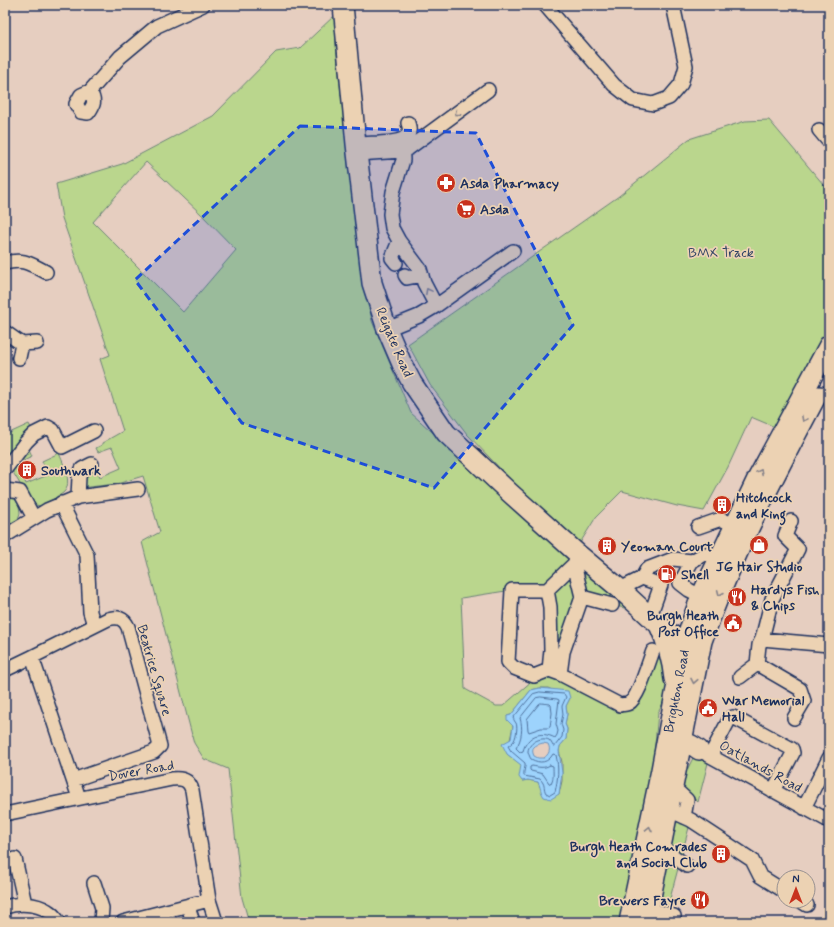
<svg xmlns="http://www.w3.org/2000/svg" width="834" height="927" font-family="Mynerve,sans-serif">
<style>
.green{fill:#bad68d;stroke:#6a8276;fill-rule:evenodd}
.water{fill:#9dd3fc;stroke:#6991bd;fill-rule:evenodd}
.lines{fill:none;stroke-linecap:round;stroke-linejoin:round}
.shore{stroke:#4f719d;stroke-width:1}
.minor-casing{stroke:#1b2f5e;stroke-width:16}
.highway-casing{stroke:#1b2f5e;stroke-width:22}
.minor{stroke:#ecd2b3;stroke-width:13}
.highway{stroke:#ecd2b3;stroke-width:19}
.oneway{stroke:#848088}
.marked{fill:#1d4ed8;fill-opacity:0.2;stroke:#1d4ed8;stroke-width:3;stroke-dasharray:8 5;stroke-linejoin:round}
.labels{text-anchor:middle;stroke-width:3.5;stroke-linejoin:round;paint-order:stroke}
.poi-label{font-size:14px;font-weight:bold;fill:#1b2f5e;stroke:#ecd2b3;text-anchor:start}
.park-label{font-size:14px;fill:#2b4063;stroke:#ecd2b3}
.street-label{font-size:14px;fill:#1b2f5e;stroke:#ecd2b3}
</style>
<rect width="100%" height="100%" fill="#e6cec0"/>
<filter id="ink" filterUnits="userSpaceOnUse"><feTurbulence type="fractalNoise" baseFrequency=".025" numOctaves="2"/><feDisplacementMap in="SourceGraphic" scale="8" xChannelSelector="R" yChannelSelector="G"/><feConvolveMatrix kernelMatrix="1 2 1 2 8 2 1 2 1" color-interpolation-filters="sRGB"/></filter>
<g filter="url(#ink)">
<path class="green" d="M335,15l1,30 13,128 12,90 11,58 39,92 161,144 8,10 48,42 -46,-12 -19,55 -12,-2 -5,-60h-34l-51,8 4,91 31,17h7l30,-26 18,-4 70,36 16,-8 22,-64 8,21 -1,36 -8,16 -5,51 -31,158h-373l-7,-24 -14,-129 -24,-10 -10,-16 -52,-201 18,-10 -17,-56 -26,8 -38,4v-11l16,-12 5,12 21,-9 -9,-21 -14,5 -2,-4 6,-3v-2l21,-12 -23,-72 10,-4 -48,-137 -6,-34 66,-20 91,-48 63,-64 24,-4zM146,162l55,52 35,36 -53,62 -90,-90zM540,688h8l22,10 -4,8 1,8 -2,10 2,5 -1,10 -6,7 -1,5 3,11v19l-3,13 -19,-7 -2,-5 -10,-2 -6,1v-16l-15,-11 6,-28 -6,-10 4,-1 20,-25z
M769,120l60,71v143l-52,94 -26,-11 -23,50 -24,44 -27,-5 -55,-15 -26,26 -16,26 -47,-40 -66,-69 -37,-49 -22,-41 211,-148 70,-57 56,-18z
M29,424l3,6 -20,23 -7,5v-23z
M28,447l4,9 -15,7 9,21 22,-9 -6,-14 17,-8c4,10 14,30 5,39 -4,4 -18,11 -24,14l-8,-2 -21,-35z
M5,481l14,25 1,7 -2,6 -13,7z
M694,756l15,3 -11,43 -17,-15 1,-7z
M670,819l21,1 -23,86 -9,-3z"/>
<path class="water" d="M540,688l28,3 2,7 -4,8 1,8 -2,10 2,5 -1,10 -6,7 -1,5 3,22 -3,21 -8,5 -7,-2c-4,-6 -3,-9 -6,-15l-10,-2 -6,1 -3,-4 2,-12 -14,-11 -5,-10 9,-5 2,-13 -6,-6v-4l4,-1 20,-25zM543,743l5,1c3,6 1,10 -4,14h-6l-4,-2c-4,-9 1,-11 9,-13z"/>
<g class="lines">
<path class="shore" d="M540,692l24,2 2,3 -4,9 1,8 -2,10 2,6 -1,7 -7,9h-2c-1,-2 -2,-4 -4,-6 -8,-4 -22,3 -21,13 1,1 2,5 3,6 9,5 17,4 22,-5l3,1c3,13 2,24 -1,37l-5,3 -4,-2c-3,-5 0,-8 -6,-14l-16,-3c-1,-5 2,-9 1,-13l-14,-12 -3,-5c2,-1 3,-2 5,-4 3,-3 5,-15 3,-19 -1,-1 -2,-3 -3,-5l20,-24z
M541,697l16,2 2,1 -3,24 2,7 -1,4 -2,3c-15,-8 -28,-2 -32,13l-3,1 -4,-4c6,-9 7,-20 4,-30l16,-20z
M541,703l9,1 1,1 1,8 -2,14 -2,1h-7l-12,4 -1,-2 -1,-11 12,-15z
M550,765l3,1c0,6 1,13 -2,18l-2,-1 -6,-9 -12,-3 -1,-1v-3l2,-1c6,1 12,3 18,-1z"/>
<defs>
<path id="minor" d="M545,5l69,80 19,15 20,4 16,-6 12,-14 5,-18 -13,-61
M90,91l30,-34 37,-31 46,-21
M90,91c5,10 5,13 -2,22l-7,-1 -5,-8 5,-9z
M819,130l10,12
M391,142l9,2c3,5 3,11 3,16l-10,32 -3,22 2,14 7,13 21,28 4,14 12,23
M356,144c8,0 16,-1 23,-1 13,-1 36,-1 29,-20
M357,154l45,-3 7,-3 79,-58
M5,263c19,-5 25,1 41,9
M396,263l-4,-5 7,-17
M405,275l2,3 15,-3
M387,329l32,-13 17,-10 77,-55
M5,332l17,12 15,-1
M19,358l3,-14
M818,393l11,1
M6,468l20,-26 8,-8 14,-7 5,3 9,17 32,-16
M5,490l15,2 14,26
M78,497l1,-20 3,-8 10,-5
M61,503l26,52 3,57 4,13
M791,521l-6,15 13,13 -26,50 -10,40 -3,6 -2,19 43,25 4,12 -10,17
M698,527l23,-8 13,6
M5,536l42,-26 31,-13 60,-8
M642,578l5,-9 26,-10 19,2
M620,589l22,-11 19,7 -11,31
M547,590l27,-26
M701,596l-12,-6 -9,-7 12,-22 12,-7 15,2
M582,597l30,8
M762,639l67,6
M5,670l27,-13
M549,670l2,-20 -1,-43 -3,-17h-35l-4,72 6,6 20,8 15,-6 11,4 60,31c2,-1 7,0 9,-2 9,-4 20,-42 24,-52
M560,674l3,-22 19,-55 -8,-33 4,-10
M740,677l17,-13
M703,752l126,69
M710,756l19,-36 4,-3 59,32 1,4 -20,38
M73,780l81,-28 6,-6 -32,-119c-4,-9 -11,-11 -20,-8l-76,38 47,141
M673,787l14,13 -3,17
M804,808l25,-50
M669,810l22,10 61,40 8,16 24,15
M5,814l167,-35c9,-1 17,0 20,11l17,110
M661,847l26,19
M15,859l10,45
M94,883l8,25 -1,14
M801,901l6,4
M188,906l5,16
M5,907c13,-4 31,-4 43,4 4,2 8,7 11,11
M649,909l25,7
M123,922l86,-22 7,22"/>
<path id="highway" d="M343,5l13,139 16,139 15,46 15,35 10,19 34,50 63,59 69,62 42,35 39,36 26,20 11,4 3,4
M659,625c8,17 13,35 15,54
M669,746c12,-6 20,-4 30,4
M629,922l32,-152 14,-76 13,-60 5,-16 8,-22 55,-115 73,-136
M646,922l56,-281c30,-85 72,-165 114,-244"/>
</defs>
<use href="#minor" class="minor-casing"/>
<use href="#highway" class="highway-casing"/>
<use href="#minor" class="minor"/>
<use href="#highway" class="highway"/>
</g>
<defs><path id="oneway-chevron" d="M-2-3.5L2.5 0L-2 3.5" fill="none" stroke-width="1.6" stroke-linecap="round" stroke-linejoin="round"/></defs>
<g class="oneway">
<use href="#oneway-chevron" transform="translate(457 113) rotate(143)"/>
<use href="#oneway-chevron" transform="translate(428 291) rotate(-118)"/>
<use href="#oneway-chevron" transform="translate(804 419) rotate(118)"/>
<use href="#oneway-chevron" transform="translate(760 472) rotate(-62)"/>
<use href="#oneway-chevron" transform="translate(720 593) rotate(113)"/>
<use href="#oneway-chevron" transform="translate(694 681) rotate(101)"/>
<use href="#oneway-chevron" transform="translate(649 829) rotate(-78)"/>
</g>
</g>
<path class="marked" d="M300,126l176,7 97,192 -139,163 -192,-65 -107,-143z"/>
<defs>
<symbol id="pharmacy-disc" viewBox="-11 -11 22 22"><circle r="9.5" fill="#c8321e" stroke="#ecd2b3"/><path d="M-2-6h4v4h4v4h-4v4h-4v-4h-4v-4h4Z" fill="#fff"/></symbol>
<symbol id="supermarket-disc" viewBox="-11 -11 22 22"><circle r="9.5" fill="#c8321e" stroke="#ecd2b3"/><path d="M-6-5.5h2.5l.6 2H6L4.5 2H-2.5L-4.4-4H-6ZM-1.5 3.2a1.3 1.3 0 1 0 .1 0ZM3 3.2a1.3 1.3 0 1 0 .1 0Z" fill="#fff"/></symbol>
<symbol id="building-disc" viewBox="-11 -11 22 22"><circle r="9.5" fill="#c8321e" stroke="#ecd2b3"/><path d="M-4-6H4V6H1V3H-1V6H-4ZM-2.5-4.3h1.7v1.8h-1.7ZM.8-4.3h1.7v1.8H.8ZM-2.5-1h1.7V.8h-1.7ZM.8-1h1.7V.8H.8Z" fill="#fff"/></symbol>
<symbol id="shop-disc" viewBox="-11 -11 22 22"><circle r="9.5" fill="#c8321e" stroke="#ecd2b3"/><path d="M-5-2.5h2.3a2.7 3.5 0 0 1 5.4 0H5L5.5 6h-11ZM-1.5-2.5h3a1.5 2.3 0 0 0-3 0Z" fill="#fff"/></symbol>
<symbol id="fuel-disc" viewBox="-11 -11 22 22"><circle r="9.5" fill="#c8321e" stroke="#ecd2b3"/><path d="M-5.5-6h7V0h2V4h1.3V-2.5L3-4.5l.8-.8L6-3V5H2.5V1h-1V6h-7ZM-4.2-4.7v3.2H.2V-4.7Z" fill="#fff"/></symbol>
<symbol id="restaurant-disc" viewBox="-11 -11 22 22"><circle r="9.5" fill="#c8321e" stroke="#ecd2b3"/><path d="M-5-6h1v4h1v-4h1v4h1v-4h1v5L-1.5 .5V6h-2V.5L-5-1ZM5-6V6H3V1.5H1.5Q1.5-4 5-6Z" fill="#fff"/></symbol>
<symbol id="civic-disc" viewBox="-11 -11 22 22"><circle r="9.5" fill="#c8321e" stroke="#ecd2b3"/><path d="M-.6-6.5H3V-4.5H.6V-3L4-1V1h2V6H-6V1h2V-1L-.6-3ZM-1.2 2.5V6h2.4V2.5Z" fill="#fff"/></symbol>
</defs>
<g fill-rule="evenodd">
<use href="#pharmacy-disc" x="435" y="172" width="22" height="22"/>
<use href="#supermarket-disc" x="455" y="198" width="22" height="22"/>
<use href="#building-disc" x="16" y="459" width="22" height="22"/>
<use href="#building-disc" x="711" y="494" width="22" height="22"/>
<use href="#shop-disc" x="748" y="534" width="22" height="22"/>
<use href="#building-disc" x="596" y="535" width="22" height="22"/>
<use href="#fuel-disc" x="656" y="563" width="22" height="22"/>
<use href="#restaurant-disc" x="726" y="586" width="22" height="22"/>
<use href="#civic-disc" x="722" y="612" width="22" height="22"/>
<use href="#civic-disc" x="697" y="697" width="22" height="22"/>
<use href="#building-disc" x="710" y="843" width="22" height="22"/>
<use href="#restaurant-disc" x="689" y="889" width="22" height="22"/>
</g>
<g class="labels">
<g class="poi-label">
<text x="460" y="188">Asda Pharmacy</text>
<text x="480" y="214">Asda</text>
<text x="41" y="475">Southwark</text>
<text x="736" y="502">Hitchcock<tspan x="736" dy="16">and King</tspan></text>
<text x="621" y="551">Yeoman Court</text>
<text x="759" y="571" text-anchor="middle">JG Hair Studio</text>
<text x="681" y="579">Shell</text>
<text x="751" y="594">Hardys Fish<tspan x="751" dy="16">&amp; Chips</tspan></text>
<text x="719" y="620" text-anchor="end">Burgh Heath<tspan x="719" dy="16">Post Office</tspan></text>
<text x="722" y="705">War Memorial<tspan x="722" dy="16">Hall</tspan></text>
<text x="707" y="851" text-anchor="end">Burgh Heath Comrades<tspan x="707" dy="16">and Social Club</tspan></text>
<text x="686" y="905" text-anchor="end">Brewers Fayre</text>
</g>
<g class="park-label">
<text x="721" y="257">BMX Track</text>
</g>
<g class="street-label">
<text transform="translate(395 342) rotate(67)" y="5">Reigate Road</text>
<text transform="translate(155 670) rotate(74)" y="5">Beatrice Square</text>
<text transform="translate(676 691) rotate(-79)" y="5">Brighton Road</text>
<text transform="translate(761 766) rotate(29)" y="5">Oatlands Road</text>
<text transform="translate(141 770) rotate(-10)" y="5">Dover Road</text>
</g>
</g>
<rect width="834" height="927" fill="none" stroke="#ecd2b3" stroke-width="20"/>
<rect x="10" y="10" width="814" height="907" fill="none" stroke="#1b2f5e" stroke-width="1.5" filter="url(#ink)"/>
<g transform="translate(796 889)"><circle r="19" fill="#ecd2b3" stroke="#989191"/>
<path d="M0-3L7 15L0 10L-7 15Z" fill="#c8321e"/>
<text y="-6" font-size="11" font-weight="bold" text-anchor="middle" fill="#1b2f5e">N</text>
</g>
</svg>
